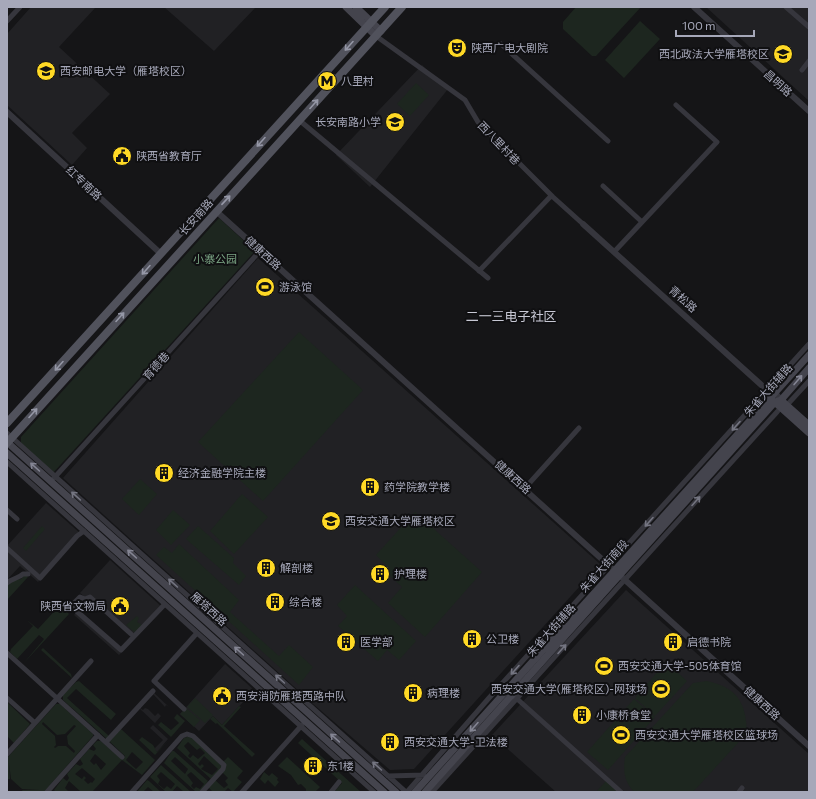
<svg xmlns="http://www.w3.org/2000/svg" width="816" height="799" font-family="Commissioner,'Noto Sans SC',sans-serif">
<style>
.built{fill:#212124}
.green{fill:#1d261f;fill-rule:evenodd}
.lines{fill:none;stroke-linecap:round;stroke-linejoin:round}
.minor{stroke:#36363d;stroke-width:5}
.tertiary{stroke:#36363d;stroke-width:6}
.secondary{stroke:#44444d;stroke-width:7}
.primary{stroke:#51525c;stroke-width:8}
.oneway{stroke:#9597a6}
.oneway2{stroke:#848593}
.oneway3{stroke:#747581}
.labels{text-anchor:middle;stroke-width:4;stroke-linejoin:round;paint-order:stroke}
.poi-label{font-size:11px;fill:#a6a8b9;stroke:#101012;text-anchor:start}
.street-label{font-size:11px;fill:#a6a8b9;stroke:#101012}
.park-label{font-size:11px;fill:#7ba584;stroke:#101012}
.quarter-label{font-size:13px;fill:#c7c8d4;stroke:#101012}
</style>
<rect width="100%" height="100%" fill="#151517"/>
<path class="built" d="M31,7h65l-37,40 51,47 -38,39 15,15 -15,17 -65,-60v-71z
M164,7h92l-42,44z
M706,7h103v94z
M422,65l26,24 -78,98 -34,-32z
M258,258l342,306 -186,205 -24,1 -78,-67 -249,-225z
M46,503l35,31 -43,48 -18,-16 -13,14v-34z
M110,560l52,47 -28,32 -48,-43 -1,1 -5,-4z
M626,590l183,164v38h-253l-64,-57z
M76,613l45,40 -2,2 -45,-40z
M225,664l29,26 -32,35 -9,-9 -14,15 -19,-17z
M153,692l16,15 -3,-2 -1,2 -12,-13 -13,14 3,2 2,-2 3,1 7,7 3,-3 3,3 -6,7 -16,-15z
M153,725l15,14 -11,13 -3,-3 9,-9 -13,-12z"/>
<path class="green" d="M576,7h65l-45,49h-4l-29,-27v-7z
M640,21l20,18 -36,39 -19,-18z
M416,83l13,12 -19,21 -13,-12z
M219,218l36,33 -202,222 -32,-28v-8z
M299,332l64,58 -100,111 -65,-59z
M140,479l17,15 -18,21 -17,-16z
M242,494l26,23 -34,37 -24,-23z
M173,510l17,15 -19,20 -15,-15z
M415,512l67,60 -57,65 -37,-34 14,-16 -15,-14 3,-4 -14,-14z
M42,526l3,3 -19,22 -3,-3z
M198,526l36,32 -1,5 13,13 -7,9 -53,-46z
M179,544l60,56 -9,12 49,44 10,-11 24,22 -14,18 -143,-130 8,-8 8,6z
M25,574l3,3 -21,23v-15l7,-5 7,-1z
M355,585l61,56 -17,19 -12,-10 -9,11 -40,-35 9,-10 -10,-11z
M60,605l9,9 -46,50 21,-25 -5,-4 -22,24 -7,-7 1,-3 22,-23 -6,-6 11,9z
M137,616l2,2 -2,4 5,3 -7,8 -9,-8z
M43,648l28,26 1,4 -31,-28z
M666,662l21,19 -32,35 -20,-18z
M79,681l37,33 -5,6 -35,-31 -9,9 42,38 -2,3 -44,-39v-5l13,-13z
M707,681c31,7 39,22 40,52l-54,59h-59c-10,-11 -11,-21 -9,-35l68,-74z
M195,698l18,17 -8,8 -18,-16z
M634,699l21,18 -47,53 -21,-18z
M7,702l23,22 -16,19 -7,-7z
M56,704h4l33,30v2l-49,56h-21l-1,-2 17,-1h-17l-11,-10 -2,-16 1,16h-3v-21zM43,722l14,13 8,-1 9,-9 2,1 -9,10 1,8 7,7 -1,2 -8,-7h-8l-3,2 -1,-1 2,-2 -1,-9 -13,-12z
M239,706l2,1 -17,19 31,28 -3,3 -35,-34 -1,1 -6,-5 3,-3 9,9z
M186,708l14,12 -6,7 -14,-13z
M177,714l8,7 -14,16 -13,-12 3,-3 10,8 8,-7 -5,-5z
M121,729l34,31 -13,15 -20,-15 -30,32h-11l-12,-11 -4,7 4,4h-13l-2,-2 9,-12 4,3 2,-3 -2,-4 9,-10 4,2 3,-2 -3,-5 9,-10 5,2 2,-2 -3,-4 4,-4h4l21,18 3,-3 -16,-15zM132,752l11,10 -7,7 -10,-9zM95,754l11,10 -5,6 -5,-7 -2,2 -4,-4zM82,768l13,11 -3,4 -1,-1 -3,2 -4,-4 2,-2 -2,-2 -2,3 -7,-5z
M190,736l32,29 1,2 -12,12 -34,-31 7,-10zM188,742l9,8 3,-2 5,5 -7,6 -5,-4 -3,3 -2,-2 2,-3 -6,-7zM204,756l14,13 -6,6 -11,-6 3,-3 -2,-2 -2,2 -2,-2z
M142,737l11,8 4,7 12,-12 -14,15 -16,-15z
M302,739l59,53h-27l8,-9 -44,-40z
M172,751h2l34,30 -7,11h-5l-32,-29zM175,757l13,12 -3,5 -14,-13zM191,772l13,12 -4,5 -4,-2 -2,2 -3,-3 2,-3 -6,-8z
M228,757l15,14 -6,7 5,4 -9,10 -5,-4 -4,4h-11l-5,-5 7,-7 9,8 4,-3 -3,-4 3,-3 -6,-6 1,-10z
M287,757l33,30 -5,5h-9v-3l-5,-5 -3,1 -7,-10 -13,-9z
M161,765l1,1 29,26h-7l-7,-6 -5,6h-6l-16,-15zM161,772l14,12 -4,5 -4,-3 -3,3 -6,-5 2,-4 -3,-4z
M264,772l5,4 3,-3 6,5 -1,2 2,2 -4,5 -7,-7 -3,4 -5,-5z
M147,780l2,1 12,11h-7l-6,-5 -5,5h-6z
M606,781l12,11h-22z"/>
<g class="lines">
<path class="minor" d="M786,7l23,20
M7,21l13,-14
M376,36l89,64 13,22 75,75 30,27
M501,44l107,97
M802,70l7,-9
M299,120l189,158
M603,186l39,36
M614,252l103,-110 -41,-37
M479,271l72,-75
M7,433l399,359
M7,462l367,330
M54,478l206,-227
M525,488l54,-60
M7,510l10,9
M8,549l32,29 37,-42 7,-5
M7,583c5,-5 11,-4 16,-9h5
M131,634l-41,-37 -5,2 -5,-2 -8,8 1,3 48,42 44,-46
M7,653l115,104
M515,697l106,95
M7,698l28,25
M184,709l-30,-28 43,-48
M106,742l47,-51
M7,754l84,-93
M388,776l36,-1
M47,792l51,-57
M132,792l50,-56 5,-2 6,2 31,29 -1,4 -21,23
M242,792l60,-67
M331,792l8,-10
M407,792l82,-94 320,-354
M432,792l345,-380 4,-5 6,-2 22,-24
M739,792l3,-4"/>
<path class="tertiary" d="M694,7l115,104
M7,112l153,141
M216,211l593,535
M583,224l185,167 7,2 6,7"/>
<path class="secondary" d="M346,7l30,29
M356,7l25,24
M768,391l2,7 39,35
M781,400l28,25
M7,442l389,350
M7,453l377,339
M415,792l394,-437
M425,792l350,-390 6,-2 28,-32"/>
<path class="primary" d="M7,423l378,-416
M7,443l395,-436"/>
</g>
<defs><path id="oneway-shaft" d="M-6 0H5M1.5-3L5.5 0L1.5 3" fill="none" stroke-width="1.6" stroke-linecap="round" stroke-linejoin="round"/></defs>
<g class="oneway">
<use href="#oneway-shaft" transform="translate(349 46) rotate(132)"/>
<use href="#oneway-shaft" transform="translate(314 104) rotate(-48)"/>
<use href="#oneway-shaft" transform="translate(261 142) rotate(132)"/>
<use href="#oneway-shaft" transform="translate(226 200) rotate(-47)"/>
<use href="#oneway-shaft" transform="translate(146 270) rotate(132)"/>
<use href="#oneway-shaft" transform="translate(120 317) rotate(-48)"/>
<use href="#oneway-shaft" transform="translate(59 366) rotate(132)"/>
<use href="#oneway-shaft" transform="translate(33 413) rotate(-48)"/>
</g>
<g class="oneway2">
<use href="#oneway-shaft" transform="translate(798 380) rotate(-49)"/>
<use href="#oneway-shaft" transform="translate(35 467) rotate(-138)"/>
<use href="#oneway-shaft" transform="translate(132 554) rotate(-138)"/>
<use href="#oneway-shaft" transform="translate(239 651) rotate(-138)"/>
<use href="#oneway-shaft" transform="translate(474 727) rotate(132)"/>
<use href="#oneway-shaft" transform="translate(335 738) rotate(-138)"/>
</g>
<g class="oneway3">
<use href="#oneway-shaft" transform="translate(736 426) rotate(132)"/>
<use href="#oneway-shaft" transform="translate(76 496) rotate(-138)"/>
<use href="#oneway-shaft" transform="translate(696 501) rotate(-48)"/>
<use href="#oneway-shaft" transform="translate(649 522) rotate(132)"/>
<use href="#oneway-shaft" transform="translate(173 583) rotate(-138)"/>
<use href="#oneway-shaft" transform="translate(562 649) rotate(-48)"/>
<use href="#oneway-shaft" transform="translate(515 670) rotate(132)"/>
<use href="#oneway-shaft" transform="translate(280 679) rotate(-138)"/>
<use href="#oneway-shaft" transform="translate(377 766) rotate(-138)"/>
</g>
<defs>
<symbol id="theatre-disc" viewBox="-11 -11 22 22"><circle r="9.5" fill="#ffd925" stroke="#101012"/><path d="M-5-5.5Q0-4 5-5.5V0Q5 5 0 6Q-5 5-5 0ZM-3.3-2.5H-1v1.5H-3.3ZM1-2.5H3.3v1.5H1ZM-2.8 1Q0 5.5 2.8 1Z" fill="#111"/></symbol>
<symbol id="university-disc" viewBox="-11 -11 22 22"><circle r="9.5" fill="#ffd925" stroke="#101012"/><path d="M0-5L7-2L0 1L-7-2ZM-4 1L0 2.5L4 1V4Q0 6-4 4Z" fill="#111"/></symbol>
<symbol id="metro-disc" viewBox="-11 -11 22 22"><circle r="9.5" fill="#ffd925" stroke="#101012"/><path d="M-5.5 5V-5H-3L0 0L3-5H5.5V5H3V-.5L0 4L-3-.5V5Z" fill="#111"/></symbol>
<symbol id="school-disc" viewBox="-11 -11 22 22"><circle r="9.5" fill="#ffd925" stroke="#101012"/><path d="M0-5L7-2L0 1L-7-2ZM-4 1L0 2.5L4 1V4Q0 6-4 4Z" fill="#111"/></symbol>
<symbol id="civic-disc" viewBox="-11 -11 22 22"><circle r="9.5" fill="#ffd925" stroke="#101012"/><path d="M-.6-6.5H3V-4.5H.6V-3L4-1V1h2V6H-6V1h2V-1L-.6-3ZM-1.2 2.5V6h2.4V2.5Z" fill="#111"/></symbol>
<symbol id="stadium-disc" viewBox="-11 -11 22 22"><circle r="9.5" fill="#ffd925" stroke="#101012"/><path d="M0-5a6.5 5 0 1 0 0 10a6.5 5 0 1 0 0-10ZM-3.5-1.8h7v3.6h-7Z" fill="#111"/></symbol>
<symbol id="building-disc" viewBox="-11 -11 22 22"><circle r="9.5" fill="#ffd925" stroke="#101012"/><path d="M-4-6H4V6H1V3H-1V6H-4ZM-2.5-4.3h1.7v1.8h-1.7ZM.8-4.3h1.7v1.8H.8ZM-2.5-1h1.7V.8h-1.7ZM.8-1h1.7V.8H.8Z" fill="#111"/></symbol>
</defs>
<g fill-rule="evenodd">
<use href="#theatre-disc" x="446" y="37" width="22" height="22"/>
<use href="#university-disc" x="772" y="43" width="22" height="22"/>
<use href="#university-disc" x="35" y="60" width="22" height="22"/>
<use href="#metro-disc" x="316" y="70" width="22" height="22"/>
<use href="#school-disc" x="384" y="111" width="22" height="22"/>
<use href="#civic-disc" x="111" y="145" width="22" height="22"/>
<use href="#stadium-disc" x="254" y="276" width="22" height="22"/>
<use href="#building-disc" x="153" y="462" width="22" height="22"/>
<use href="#building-disc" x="359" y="476" width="22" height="22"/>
<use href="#university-disc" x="320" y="510" width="22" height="22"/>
<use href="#building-disc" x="255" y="557" width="22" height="22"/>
<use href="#building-disc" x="369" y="563" width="22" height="22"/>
<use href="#building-disc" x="264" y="591" width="22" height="22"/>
<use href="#civic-disc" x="109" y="595" width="22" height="22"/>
<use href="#building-disc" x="461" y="628" width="22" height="22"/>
<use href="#building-disc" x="335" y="631" width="22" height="22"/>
<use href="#building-disc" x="662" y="631" width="22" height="22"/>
<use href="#stadium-disc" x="593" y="655" width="22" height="22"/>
<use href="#stadium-disc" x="650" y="678" width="22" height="22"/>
<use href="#building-disc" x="402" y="682" width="22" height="22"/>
<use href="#civic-disc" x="211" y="685" width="22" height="22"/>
<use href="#building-disc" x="571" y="704" width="22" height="22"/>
<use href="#stadium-disc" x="610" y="724" width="22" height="22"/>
<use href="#building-disc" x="379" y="731" width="22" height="22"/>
<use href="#building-disc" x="302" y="755" width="22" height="22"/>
</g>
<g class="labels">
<g class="poi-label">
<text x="471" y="52">陕西广电大剧院</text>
<text x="769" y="58" text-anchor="end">西北政法大学雁塔校区</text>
<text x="60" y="75">西安邮电大学（雁塔校区）</text>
<text x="341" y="85">八里村</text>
<text x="381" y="126" text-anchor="end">长安南路小学</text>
<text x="136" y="160">陕西省教育厅</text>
<text x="279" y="291">游泳馆</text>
<text x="178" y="477">经济金融学院主楼</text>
<text x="384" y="491">药学院教学楼</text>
<text x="345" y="525">西安交通大学雁塔校区</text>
<text x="280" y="572">解剖楼</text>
<text x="394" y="578">护理楼</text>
<text x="289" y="606">综合楼</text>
<text x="106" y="610" text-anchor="end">陕西省文物局</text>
<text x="486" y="643">公卫楼</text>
<text x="360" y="646">医学部</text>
<text x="687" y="646">启德书院</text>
<text x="618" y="670">西安交通大学-505体育馆</text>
<text x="647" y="693" text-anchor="end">西安交通大学(雁塔校区)-网球场</text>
<text x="427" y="697">病理楼</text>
<text x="236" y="700">西安消防雁塔西路中队</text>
<text x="596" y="719">小康桥食堂</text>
<text x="635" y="739">西安交通大学雁塔校区篮球场</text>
<text x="404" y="746">西安交通大学-卫法楼</text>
<text x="327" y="770">东1楼</text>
</g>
<g class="street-label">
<text transform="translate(778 83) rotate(42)" y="4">昌明路</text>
<text transform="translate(499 143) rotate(46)" y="4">西八里村巷</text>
<text transform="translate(84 183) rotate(43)" y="4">红专南路</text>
<text transform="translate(196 217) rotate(-48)" y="4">长安南路</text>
<text transform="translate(263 253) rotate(42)" y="4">健康西路</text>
<text transform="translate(683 299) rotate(42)" y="4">青松路</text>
<text transform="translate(156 366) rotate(-48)" y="4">育德巷</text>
<text transform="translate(768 390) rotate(-48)" y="4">朱雀大街辅路</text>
<text transform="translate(513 477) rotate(42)" y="4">健康西路</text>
<text transform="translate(604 566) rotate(-48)" y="4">朱雀大街南段</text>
<text transform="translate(209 609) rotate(42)" y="4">雁塔西路</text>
<text transform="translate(551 630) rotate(-48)" y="4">朱雀大街辅路</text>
<text transform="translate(762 703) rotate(42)" y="4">健康西路</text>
</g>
<g class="park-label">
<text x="215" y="263">小寨公园</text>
</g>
<g class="quarter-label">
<text x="511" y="321">二一三电子社区</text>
</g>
</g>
<rect width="816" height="799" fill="none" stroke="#a6a8b9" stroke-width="16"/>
<path d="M676 30v6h78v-6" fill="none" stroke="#a6a8b9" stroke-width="2"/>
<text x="682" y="30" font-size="12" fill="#a6a8b9" stroke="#101012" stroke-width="3" paint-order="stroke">100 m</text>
</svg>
